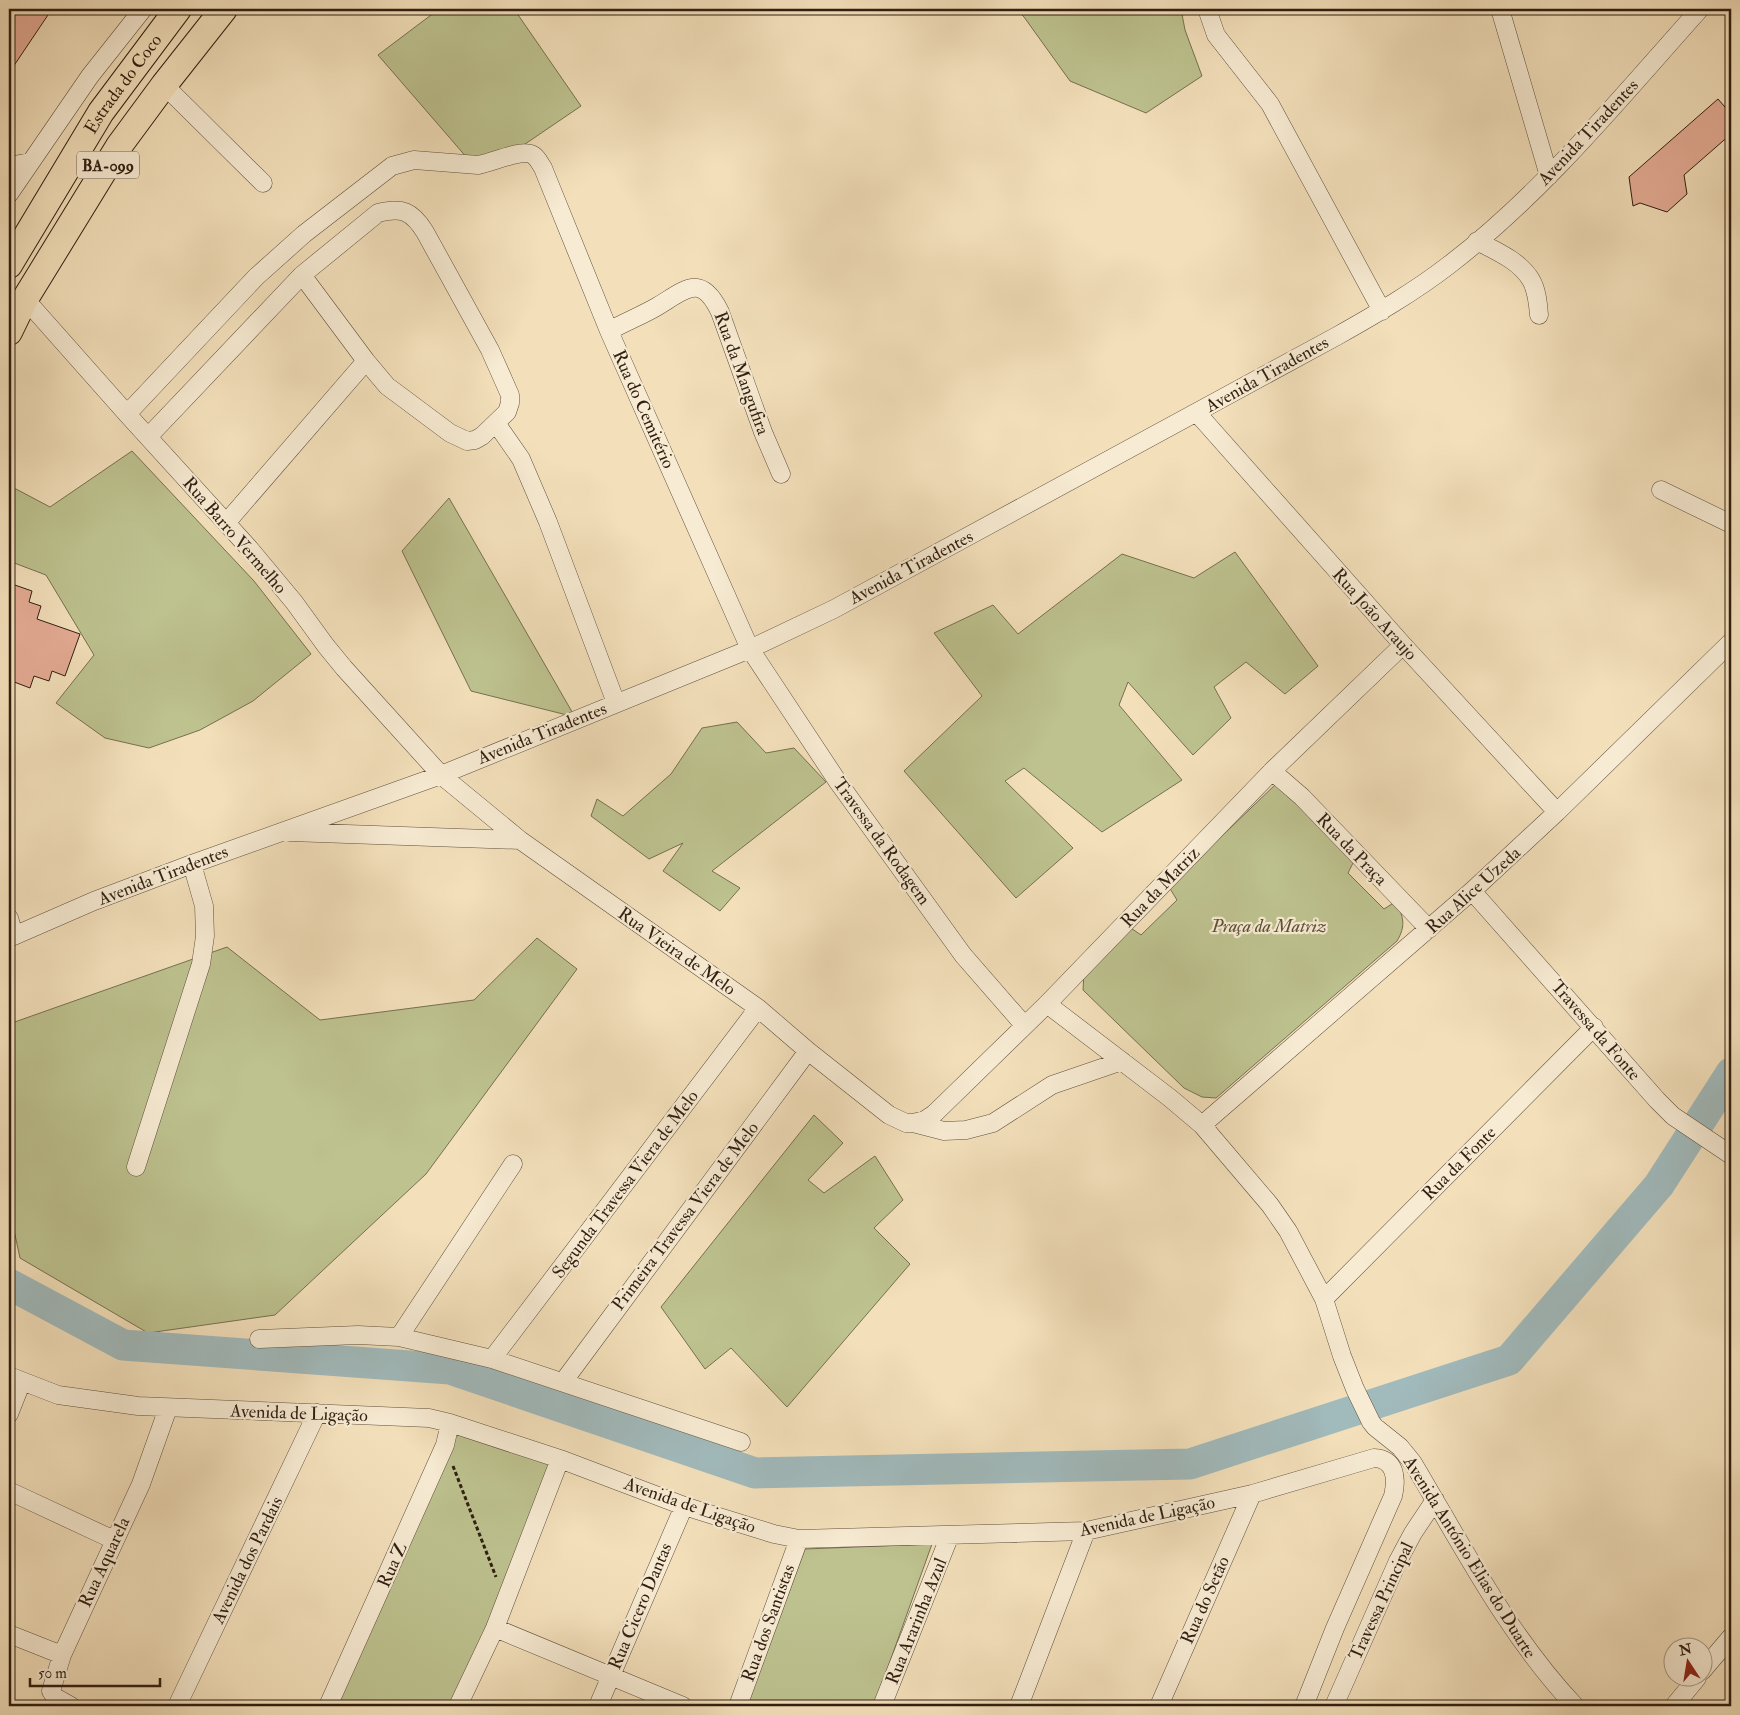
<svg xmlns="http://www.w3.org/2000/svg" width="1740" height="1715" font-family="'IM FELL Double Pica',serif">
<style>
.green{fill:#bdc28f;stroke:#767050}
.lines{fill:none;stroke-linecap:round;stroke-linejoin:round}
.river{stroke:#a1babc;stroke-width:31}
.building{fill:#e5ac95;stroke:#301f11}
.minor-casing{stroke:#614f3c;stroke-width:19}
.highway-casing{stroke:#301f11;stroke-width:28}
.path{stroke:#301f11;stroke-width:3;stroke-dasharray:4 2.5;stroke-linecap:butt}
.minor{stroke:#f7ebd3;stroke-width:18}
.highway{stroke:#f3e0bb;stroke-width:26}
.labels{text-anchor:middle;stroke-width:4.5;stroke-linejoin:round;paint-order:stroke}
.shield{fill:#f7ebd3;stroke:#6c5c4b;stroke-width:1}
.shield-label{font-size:16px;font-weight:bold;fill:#301f11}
.street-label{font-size:18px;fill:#301f11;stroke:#f7ebd3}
.park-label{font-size:18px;font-style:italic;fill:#5a5037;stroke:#f7ebd3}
</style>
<rect width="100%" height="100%" fill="#f3e0bb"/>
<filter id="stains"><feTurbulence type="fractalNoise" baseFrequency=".004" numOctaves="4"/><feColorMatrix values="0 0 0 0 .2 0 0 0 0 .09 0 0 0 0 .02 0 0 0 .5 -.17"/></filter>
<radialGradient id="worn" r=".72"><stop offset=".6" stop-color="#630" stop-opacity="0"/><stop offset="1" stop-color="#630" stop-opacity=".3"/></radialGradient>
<path class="green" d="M439,9h75l67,97 -100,68 -103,-119z
M1016,9h165l4,21 17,46 -56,37 -76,-32 -46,-64z
M132,451l122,130 57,73 -58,47 -53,29 -51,18 -44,-10 -49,-35 38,-48 -48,-80 -37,-14v-70l7,-2 34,18z
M449,498l126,219 -104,-26 -69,-140z
M1235,552l83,114 -33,28 -39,-32 -32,25 17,31 -38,37 -65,-73 -9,23 63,75 -80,52 -78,-64 -19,13 68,67 -57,50 -112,-127 78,-75 -48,-63 59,-28 25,29 104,-80 72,24z
M737,722l29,31 28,-5 32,34 -114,89 28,17 -20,23 -57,-40 20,-28 -34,16 -58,-43 6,-17 26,17 48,-42 31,-46z
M1278,782l77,77 -7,14 36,36 11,-7c9,14 11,24 2,39l-181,157 -14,-1 -18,-9 -101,-98 1,-19 44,-45 13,9 36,-35 -8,-13z
M537,938l40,31 -151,205 -151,141 -127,18 -128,-75 -11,-51v-183l218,-77 93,73 154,-20z
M814,1115l29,28 -35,37 16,13 51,-37 28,44 -29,28 36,36 -123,143 -56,-59 -26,21 -44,-62z
M451,1421l108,37 -97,248h-136z
M932,1544l-58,162h-127l58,-157z"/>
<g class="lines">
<path class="river" d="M9,1284l114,61 327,24 305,104 435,-9 319,-104 150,-175 72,-112"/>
</g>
<path class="building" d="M9,9h43l-43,64z
M1718,99l13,15v20l-47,41 3,19 -20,18 -27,-9 -7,3 -4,-29z
M9,583l23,8 -3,11 12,4 -4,13 43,15 -15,42 -13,-5 -3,10 -15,-5 -4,12 -21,-8z"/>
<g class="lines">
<defs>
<path id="minor" d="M1207,9l9,26 54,69 112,207
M1500,9l49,167
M164,85l99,98
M9,166l21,-4
M9,194l81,-118 53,-67
M1477,241c19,10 43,20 54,39 6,10 7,23 8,35
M25,299l102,115 122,134 45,54 32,44 18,22 97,107 79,65 238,168 50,43 81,64 17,8h7l31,8 22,-1 27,-7 59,-38 70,-24
M609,331c16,-9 34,-16 49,-25 28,-17 43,-33 62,6l43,120 18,42
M1197,413l206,232 154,167
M127,414l129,-137 48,-43 88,-68 22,-6 64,5c14,-2 44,-17 55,-10 5,3 7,9 10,13l66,163 141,318 88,133 125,173 61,70
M496,423l25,36 27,63 68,181
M148,437l154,-162 76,-62c24,-6 34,-2 47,19l65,118 20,45v8l-3,9 -25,24 -7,4 -8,1 -17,-8 -63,-47 -21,-25 -64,-86
M1661,490l70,34
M226,523l140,-162
M1272,771l30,26 127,132
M290,832l230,8
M1472,891l185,209 16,16 58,39
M9,918l5,17
M9,938l85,-37 98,-37 249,-89 309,-126 84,-40 503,-273c39,-22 77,-44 112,-71 95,-73 171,-167 251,-256
M1047,1004l123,94 32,27 68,80 18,26 36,68 18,57 13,33 16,33 4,5 25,20 13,16c50,84 95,172 162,243
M913,1123l12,-3 9,-6 113,-110 225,-233 131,-126
M1202,1125l270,-234 85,-79 174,-170
M136,1167l65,-203 4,-28 -1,-30 -12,-42
M1324,1299l270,-272
M399,1337l114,-173
M259,1339l99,-4 41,2 93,22 249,83
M492,1359l266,-351
M9,1376l49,19 80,11 291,12 21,5 110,36 124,47 90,28 25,5 287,-8 166,-37 122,-36c22,1 23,21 19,38l-58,132 -31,78
M563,1382l245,-331
M9,1414l13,-33
M9,1491l105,49
M495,1628l188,78
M9,1634l53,21
M1702,1671l29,-34
M71,1706l-16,-9 -4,-6 11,-36 79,-171 27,-76
M177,1706l140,-293
M328,1706l117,-261 5,-22
M458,1706l37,-78 65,-169
M598,1706l86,-200
M738,1706l61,-167
M882,1706l68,-171
M1019,1706l67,-175
M1159,1706l93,-212
M1334,1706l64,-145 15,-28 22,-33
M1674,1706l23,-28"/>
<g id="highway">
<path id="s1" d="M9,265l92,-153 77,-103"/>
<path d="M9,332l16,-33 94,-153 45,-61 60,-76"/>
</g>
</defs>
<use href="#minor" class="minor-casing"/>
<use href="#highway" class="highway-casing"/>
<path class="path" d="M453,1466l43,111"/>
<use href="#minor" class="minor"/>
<use href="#highway" class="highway"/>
</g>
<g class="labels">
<rect class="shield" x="77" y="151.5" width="62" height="27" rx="4"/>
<g class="shield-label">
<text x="108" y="171">BA-099</text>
</g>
<g class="street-label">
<text dy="6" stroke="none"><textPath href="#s1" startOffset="214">Estrada do Coco</textPath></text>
<text transform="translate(1588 132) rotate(-47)" y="6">Avenida Tiradentes</text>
<text transform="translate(742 373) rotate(70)" y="6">Rua da Mangufira</text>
<text transform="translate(1267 374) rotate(-29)" y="6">Avenida Tiradentes</text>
<text transform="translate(644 409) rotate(66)" y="6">Rua do Cemitério</text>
<text transform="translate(235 535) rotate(49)" y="6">Rua Barro Vermelho</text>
<text transform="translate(911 567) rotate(-28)" y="6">Avenida Tiradentes</text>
<text transform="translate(1375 614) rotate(48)" y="6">Rua João Araujo</text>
<text transform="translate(542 733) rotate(-22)" y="6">Avenida Tiradentes</text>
<text transform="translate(882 841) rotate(54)" y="6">Travessa da Rodagem</text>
<text transform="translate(1352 849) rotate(46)" y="6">Rua da Praça</text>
<text transform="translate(163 875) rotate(-21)" y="6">Avenida Tiradentes</text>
<text transform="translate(1160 887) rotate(-46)" y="6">Rua da Matriz</text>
<text transform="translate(1473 890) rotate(-42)" y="6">Rua Alice Uzeda</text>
<text transform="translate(677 951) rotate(35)" y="6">Rua Vieira de Melo</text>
<text transform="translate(1596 1030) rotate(49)" y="6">Travessa da Fonte</text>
<text transform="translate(1459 1163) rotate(-45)" y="6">Rua da Fonte</text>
<text transform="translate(625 1184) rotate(-53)" y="6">Segunda Travessa Viera de Melo</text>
<text transform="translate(685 1216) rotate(-53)" y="6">Primeira Travessa Viera de Melo</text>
<text transform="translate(299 1413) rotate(2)" y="6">Avenida de Ligação</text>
<text transform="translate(690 1505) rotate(19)" y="6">Avenida de Ligação</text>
<text transform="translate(1147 1516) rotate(-12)" y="6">Avenida de Ligação</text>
<text transform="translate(1470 1557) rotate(58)" y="6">Avenida António Elias do Duarte</text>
<text transform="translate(247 1560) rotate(-64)" y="6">Avenida dos Pardais</text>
<text transform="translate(104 1562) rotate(-65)" y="6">Rua Aquarela</text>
<text transform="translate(392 1565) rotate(-66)" y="6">Rua Z</text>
<text transform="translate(1205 1600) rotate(-66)" y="6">Rua do Setão</text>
<text transform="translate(1381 1601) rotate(-65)" y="6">Travessa Principal</text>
<text transform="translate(640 1606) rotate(-67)" y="6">Rua Cicero Dantas</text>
<text transform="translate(916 1621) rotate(-68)" y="6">Rua Ararinha Azul</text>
<text transform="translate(768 1623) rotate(-70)" y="6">Rua dos Santistas</text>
</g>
<g class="park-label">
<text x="1269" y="932">Praça da Matriz</text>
</g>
</g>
<rect width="1740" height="1715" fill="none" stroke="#f3e0bb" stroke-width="30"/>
<rect x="10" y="10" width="1720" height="1695" fill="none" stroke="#301f11" stroke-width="2.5"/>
<rect x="15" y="15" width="1710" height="1685" fill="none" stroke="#301f11"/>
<g transform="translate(1688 1662) rotate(348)"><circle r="24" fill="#f7ebd3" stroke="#a79985"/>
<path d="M0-4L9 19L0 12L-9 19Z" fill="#8f2418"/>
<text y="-8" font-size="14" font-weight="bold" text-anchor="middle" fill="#301f11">N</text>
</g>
<path d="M30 1678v8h130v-8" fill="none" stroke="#301f11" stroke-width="2.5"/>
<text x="38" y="1678" font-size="15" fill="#301f11" stroke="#f7ebd3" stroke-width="4" paint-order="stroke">50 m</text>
<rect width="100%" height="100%" filter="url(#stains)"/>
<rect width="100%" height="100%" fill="url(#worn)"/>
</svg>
